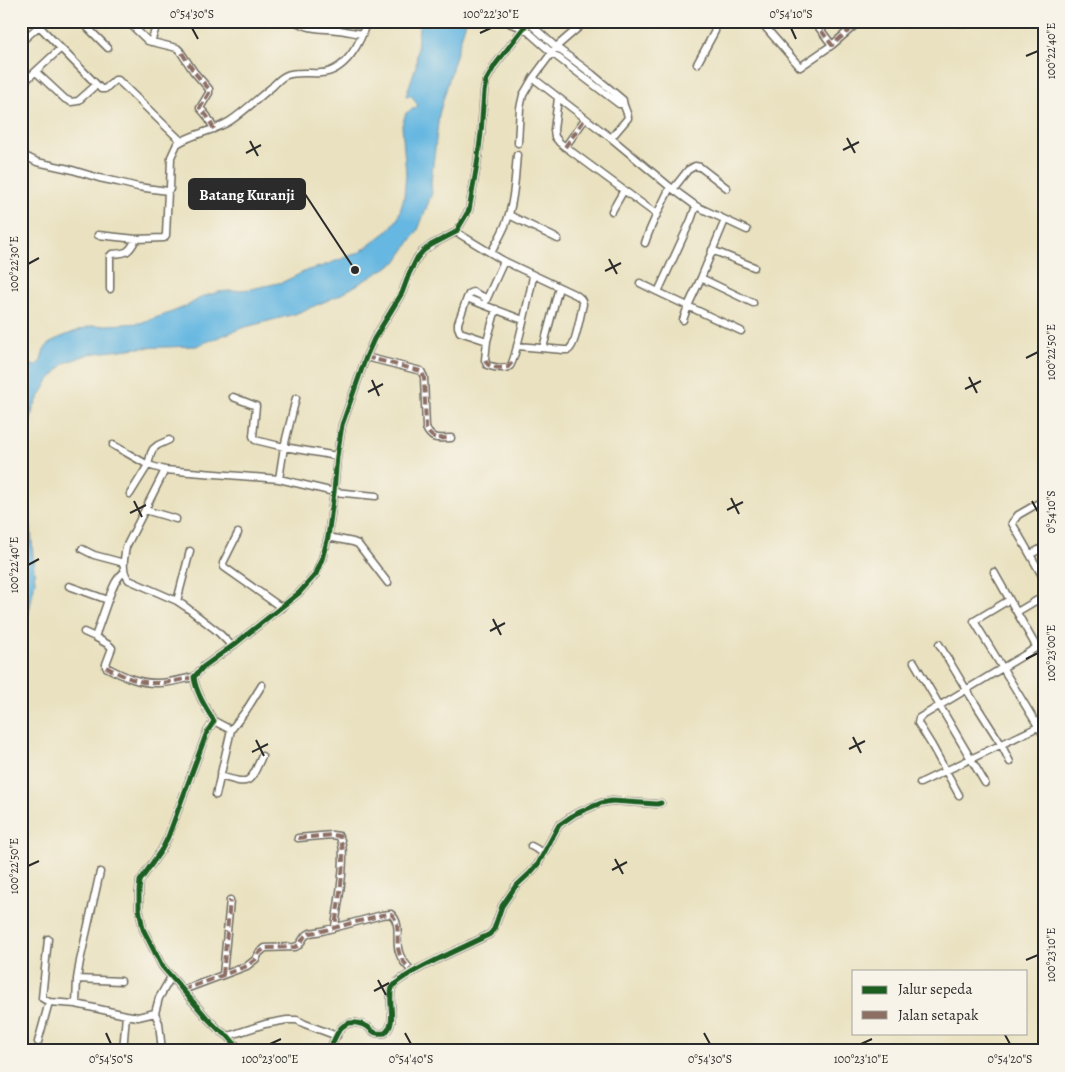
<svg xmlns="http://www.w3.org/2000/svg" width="1065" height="1072" font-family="Alegreya,serif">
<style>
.forest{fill:#8aa95c;stroke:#5a6a44}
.water{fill:#66b7e1;stroke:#487186}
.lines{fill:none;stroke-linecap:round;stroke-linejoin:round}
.minor-casing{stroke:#6e6b5f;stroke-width:9}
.minor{stroke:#fff;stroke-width:6}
.quiet{stroke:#8d6e63;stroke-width:4;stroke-dasharray:8 4;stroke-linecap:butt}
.cycleway-casing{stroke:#f7f3e8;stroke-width:8}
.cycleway{stroke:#1b5e20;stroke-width:5}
.ticks{fill:none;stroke:#2b2b2b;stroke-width:2}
.leader{fill:none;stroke:#2b2b2b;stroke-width:2}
.callout-dot{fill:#2b2b2b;stroke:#f7f3e8;stroke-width:2}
.callout{fill:#2b2b2b;stroke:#2b2b2b;stroke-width:2}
.callout-label{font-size:15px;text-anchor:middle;font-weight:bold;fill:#fff}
.neatline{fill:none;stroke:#2b2b2b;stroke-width:2}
.ticks-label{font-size:12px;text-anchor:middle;fill:#2b2b2b}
</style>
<rect width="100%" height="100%" fill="#f7f3e8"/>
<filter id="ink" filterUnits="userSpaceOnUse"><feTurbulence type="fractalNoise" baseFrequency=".02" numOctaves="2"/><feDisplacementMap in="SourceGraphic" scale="10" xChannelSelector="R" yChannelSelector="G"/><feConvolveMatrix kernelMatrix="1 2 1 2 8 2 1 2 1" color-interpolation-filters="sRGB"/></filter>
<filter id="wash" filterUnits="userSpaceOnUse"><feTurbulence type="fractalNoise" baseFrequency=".0096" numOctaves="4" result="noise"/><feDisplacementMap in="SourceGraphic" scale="20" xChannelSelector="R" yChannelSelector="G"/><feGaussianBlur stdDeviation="1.12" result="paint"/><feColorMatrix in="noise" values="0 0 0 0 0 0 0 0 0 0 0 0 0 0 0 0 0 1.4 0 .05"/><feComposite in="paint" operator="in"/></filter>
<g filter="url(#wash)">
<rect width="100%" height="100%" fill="#e9e1bf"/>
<path class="forest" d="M921,21h55l-14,5z"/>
<path class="water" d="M420,21h46l-27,93 -8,68 1,11 -14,37 -22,32 -58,34 -43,18 -53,14 -46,18 -59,2 -48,6 -24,9 -16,17 -16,28 -8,43 10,131 -14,68v-277l8,-10 6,3 6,-5 3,-12 8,-8 19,-8 20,-7 49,-3 27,-9 20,-8 15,-9 16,-5 33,-3 32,-7 25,-12 12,-3 40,-15 29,-22 9,-12 6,-21 2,-23 -4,-49 4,-12 12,-7 -6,-10h-6l10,-30 2,-30z"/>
</g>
<g filter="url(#ink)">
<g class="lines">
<defs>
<path id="minor" d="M34,21l67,68h4l10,-9h3l63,61
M81,21l27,27
M127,21l21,20 29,7 3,3 14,21 15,17v4l-9,15 7,8 7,13
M197,21h1
M294,21c17,9 27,7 44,9 9,1 17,3 25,4
M508,21l3,3 13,4 28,25 67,51h3
M760,21l40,46 32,-22
M814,21l18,24 28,-24
M528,22l28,25 36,27 31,26c0,7 5,12 5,18l-17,20
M21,42l18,-16
M151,42l7,-21
M697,64l18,-33 -3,-10
M36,72l29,27 6,3 7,-1 18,-16
M533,78l78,60 59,49 26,19 51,24
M21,85l40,-37
M558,98l-4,32 1,7 5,6 96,71
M518,143l2,-35 3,-13 10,-17 23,-31 30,-26
M565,147l20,-28
M21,154l16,8 32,7 30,9 19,4 20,5 30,4 2,-2 1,-32 6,-13c16,-11 36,-12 53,-23 15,-10 28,-23 42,-34 4,-4 9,-10 15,-12 10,-4 24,-1 34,-2 24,-1 41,-31 45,-52
M673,189l15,-19 7,-4 5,1 27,21
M696,206l-5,14 -33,72 83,39
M612,211l12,-21
M509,215l49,24
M21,226h2
M456,232l48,29 72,34c4,2 6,4 7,9 -2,8 -7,38 -12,43 -2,4 -3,3 -7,3l-47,-4
M98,235l38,4 28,-1 2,-3 2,-44
M645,243c6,-20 17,-37 25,-56
M712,250l42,17
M491,253c6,-12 15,-25 18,-39 6,-19 6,-40 8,-59
M504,261l-20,44 39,15
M701,278l52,25
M640,283l18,9
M110,289v-33l2,-2c15,-1 17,-1 24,-15
M467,298l2,-4 4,-2 13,6
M484,305l-17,-7 -9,25v4l2,5 27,9 9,-32
M683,320l5,-14 13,-28 24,-58
M487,341l-2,19 2,5c6,2 18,5 23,1 5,-4 21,-78 23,-90
M543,348l16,-61
M366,357l55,14 3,6 2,51c6,13 12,10 25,10
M233,397l23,9 -3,30 2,4 29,7 53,9
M113,445l35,20 17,5 114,9 55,13 42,4
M165,470l-39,77c-2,11 -5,24 3,33l48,21 9,6 31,24 15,15
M279,479l5,-32 12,-49
M130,494l18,-29 3,-12 2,-4 5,-4 11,-5
M1044,500l-26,15 -6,8 32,56
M145,510l31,9
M238,533l-15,30 1,4 58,41
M328,537l25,5 5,2 30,39
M82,549l12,6 30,8
M1031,554l13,-7
M994,572l43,76
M69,586l39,14 -13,37 14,8 3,3 -6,16v3c17,9 34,17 53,16 11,0 24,-4 35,-6
M108,600c4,-10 7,-21 16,-28
M1009,600l-35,21 70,115
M177,601l13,-50
M1017,612l27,-16
M84,632l11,5
M939,644l27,45 35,55 9,18
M914,662l71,121
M214,721l17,9 16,-21 15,-24
M220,776c30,9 29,9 42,-20
M920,783l118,-56
M216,795l15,-65
M959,795l-28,-51 -13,-21 1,-5 125,-75
M298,838l34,-3 7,1c10,14 -2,73 -4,91
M531,846l13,7
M48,939l-6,59 7,4 27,2 50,11 12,2 17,-4
M223,975l7,-75
M77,979l44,2
M183,990l64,-24 9,-7 3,-6 6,-5 30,-1 4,-2 6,-9 5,-3 12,-2 60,-16 9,-1c11,9 4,26 8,38 2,8 8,14 14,20
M76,1004l1,-25 3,-18 20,-89
M228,1036l37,-12 22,-4h10l8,4 32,12
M38,1042l11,-40
M123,1051l3,-36
M162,1051l-3,-28 -4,-10 4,-15 12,-21
M241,1051l-13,-15 -9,-6 -12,-12 -45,-52 -19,-37 -4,-21v-17l1,-10 22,-32 6,-12 39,-105 7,-11c-8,-13 -18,-28 -20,-44l9,-10 32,-23 64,-51 17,-19 6,-15 6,-22 6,-45 3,-36 5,-31 24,-68 8,-18 28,-46 7,-19 8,-16 6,-7 8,-6 25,-13 13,-22 8,-45 4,-32 3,-41 2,-11 9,-16 34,-44
M329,1051c7,-14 10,-31 28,-28 4,1 8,2 11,4 7,6 7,7 17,6 13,-11 2,-31 7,-45 5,-13 82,-45 98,-54l4,-5 8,-23 13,-19 16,-15 7,-8 21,-39 16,-11 26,-11 11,-2 45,3 4,-1"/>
</defs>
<use href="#minor" class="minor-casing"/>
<use href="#minor" class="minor"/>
<path class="quiet" d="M814,21l18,24 28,-24
M182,53l12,19 15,17v4l-9,15 7,8 7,13
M565,147l20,-28
M366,357l55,14 3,6 2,51c6,13 12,10 25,10
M485,360c3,9 15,8 23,7l5,-6
M106,667c17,9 34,17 53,16 11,0 24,-4 35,-6
M298,838l34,-3 7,1c10,14 -2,73 -4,91
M223,975l7,-75
M183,990l64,-24 9,-7 3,-6 6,-5 30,-1 4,-2 6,-9 5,-3 12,-2 60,-16 9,-1c11,9 4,26 8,38 2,8 8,14 14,20"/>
<defs>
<path id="cycleway" d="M241,1051l-13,-15 -9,-6 -12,-12 -45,-52 -19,-37 -4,-21v-17l1,-10 22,-32 6,-12 39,-105 7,-11c-8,-13 -18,-28 -20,-44l9,-10 32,-23 64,-51 17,-19 6,-15 6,-22 6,-45 3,-36 5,-31 24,-68 8,-18 28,-46 7,-19 8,-16 6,-7 8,-6 25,-13 13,-22 8,-45 4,-32 3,-41 2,-11 9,-16 34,-44
M329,1051c7,-14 10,-31 28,-28 4,1 8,2 11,4 7,6 7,7 17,6 13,-11 2,-31 7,-45 5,-13 82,-45 98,-54l4,-5 8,-23 13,-19 16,-15 7,-8 21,-39 16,-11 26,-11 11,-2 45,3 4,-1"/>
</defs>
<use href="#cycleway" class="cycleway-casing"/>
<use href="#cycleway" class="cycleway"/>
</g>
</g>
<path class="ticks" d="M192,28l6,11M791,28l5,11M480,33l11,-5M1026,56l12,-5M847,138l8,15M250,141l8,15M843,150l16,-8M246,153l15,-8M609,259l8,15M28,264l11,-6M605,271l16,-8M1026,358l12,-6M969,377l8,16M372,380l7,16M965,389l16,-8M368,392l15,-8M731,498l8,16M134,501l8,16M1032,501l6,11M727,510l16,-8M130,513l16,-8M28,565l11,-6M493,619l8,16M490,631l15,-8M1026,659l12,-6M853,737l8,16M256,740l8,16M849,749l16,-8M252,752l16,-8M615,859l8,15M28,866l11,-5M612,870l15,-8M1026,960l12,-5M378,980l8,15M374,991l15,-8M106,1033l5,11M405,1033l6,11M704,1033l6,11M1004,1033l6,11M270,1044l11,-5M861,1044l11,-5"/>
<path class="leader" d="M355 270L305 194"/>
<circle class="callout-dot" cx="355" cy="270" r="5"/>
<rect class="callout" x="189" y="179" width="116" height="30" rx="5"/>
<g class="callout-label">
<text x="247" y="200">Batang Kuranji</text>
</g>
<rect width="1065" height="1072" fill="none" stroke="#f7f3e8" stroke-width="55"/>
<rect x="852" y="970" width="175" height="65" fill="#f7f3e8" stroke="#a5a39c"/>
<rect x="862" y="986" width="25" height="8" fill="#1b5e20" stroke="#a5a39c"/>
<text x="898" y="994" font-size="15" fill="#2b2b2b">Jalur sepeda</text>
<rect x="862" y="1011" width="25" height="8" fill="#8d6e63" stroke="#a5a39c"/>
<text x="898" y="1020" font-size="15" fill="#2b2b2b">Jalan setapak</text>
<rect x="28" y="28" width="1010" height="1016" class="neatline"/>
<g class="ticks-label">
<text x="192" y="18">0°54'30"S</text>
<text x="491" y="18">100°22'30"E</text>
<text x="791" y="18">0°54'10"S</text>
<text transform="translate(1051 51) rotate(-90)" y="4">100°22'40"E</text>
<text transform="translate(14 264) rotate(-90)" y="4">100°22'30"E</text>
<text transform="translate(1051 352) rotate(-90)" y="4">100°22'50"E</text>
<text transform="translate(1051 512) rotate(-90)" y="4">0°54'10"S</text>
<text transform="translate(14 565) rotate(-90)" y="4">100°22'40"E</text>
<text transform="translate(1051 653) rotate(-90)" y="4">100°23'00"E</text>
<text transform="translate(14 866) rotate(-90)" y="4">100°22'50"E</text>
<text transform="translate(1051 955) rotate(-90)" y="4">100°23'10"E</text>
<text x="111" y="1063">0°54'50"S</text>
<text x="270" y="1063">100°23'00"E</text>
<text x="411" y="1063">0°54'40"S</text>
<text x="710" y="1063">0°54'30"S</text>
<text x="861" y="1063">100°23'10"E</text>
<text x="1010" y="1063">0°54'20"S</text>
</g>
</svg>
